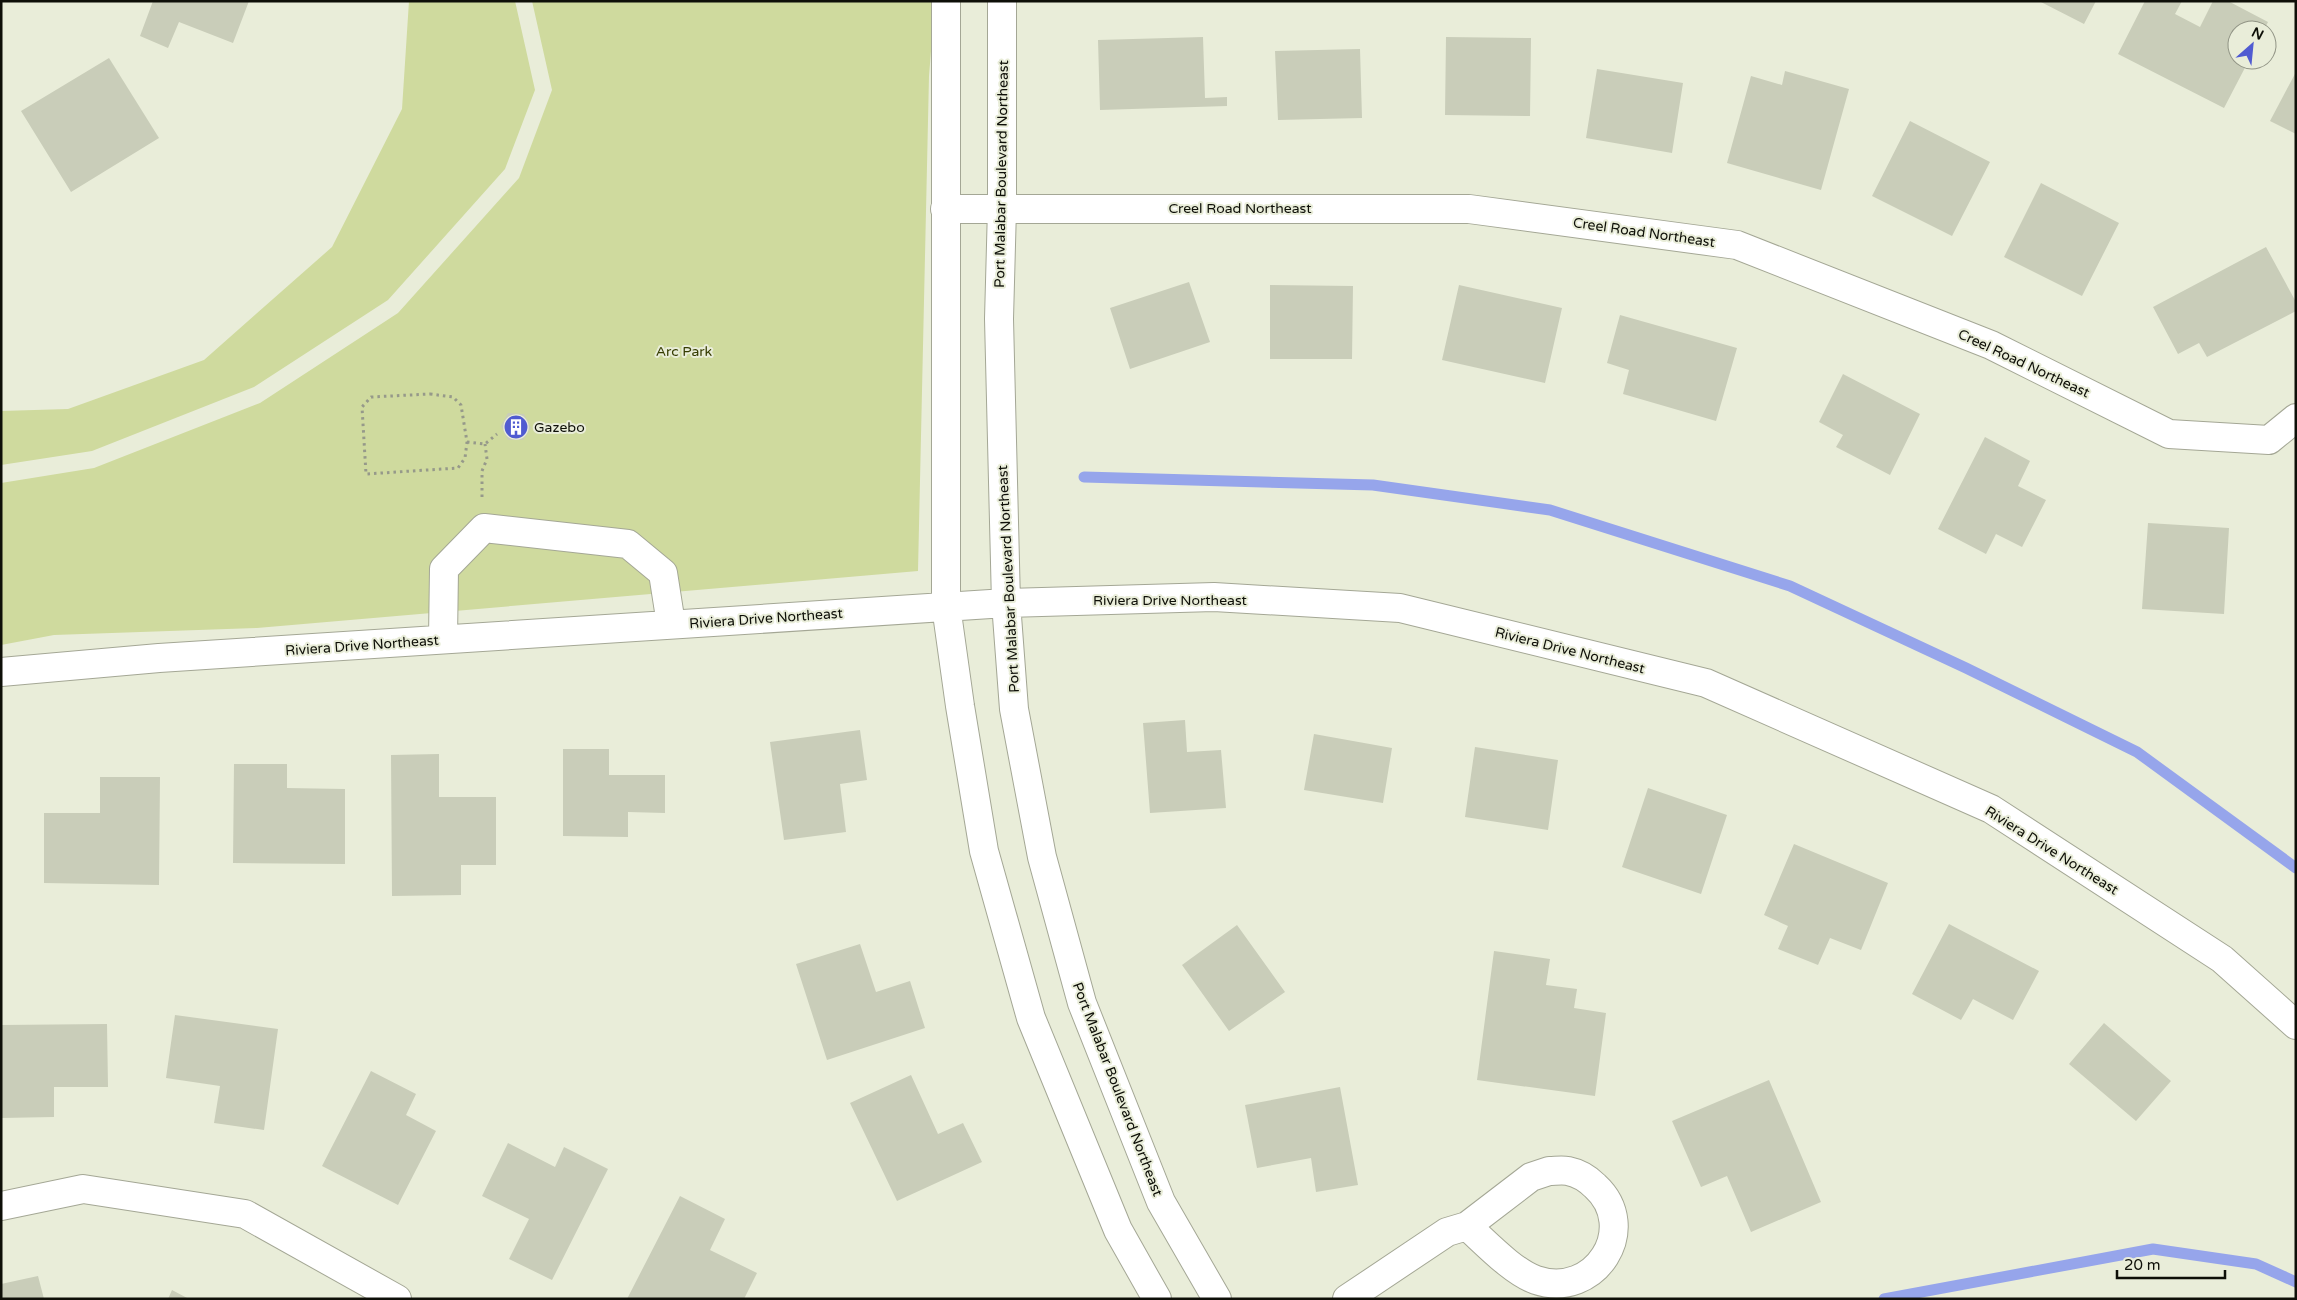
<svg xmlns="http://www.w3.org/2000/svg" width="2297" height="1300" font-family="'Varela Round',sans-serif">
<style>
.green{fill:#cfda9e}
.lines{fill:none;stroke-linecap:round;stroke-linejoin:round}
.stream{stroke:#96a5eb;stroke-width:11}
.building{fill:#c9cdb9}
.minor-casing{stroke:#a4a795;stroke-width:30}
.path{stroke:#96998a;stroke-width:3;stroke-dasharray:2.5 4;stroke-linecap:butt}
.minor{stroke:#fff;stroke-width:28}
.labels{text-anchor:middle;stroke-width:4;stroke-linejoin:round;paint-order:stroke}
.street-label{font-size:14px;fill:#0e0f08;stroke:#e9edd9}
.park-label{font-size:14px;fill:#353c00;stroke:#e9edd9}
.poi-label{font-size:14px;fill:#0e0f08;stroke:#e9edd9;text-anchor:start}
</style>
<rect width="100%" height="100%" fill="#e9edd9"/>
<path class="green" d="M409,1h106l20,89 -30,79 -117,131 -134,87 -162,64 -91,14v-54l67,-2 136,-49 128,-113 70,-138z
M532,1h403l-6,75 -11,495 -661,57 -203,7 -53,10v-162l93,-15 166,-65 138,-90 121,-135 33,-88z"/>
<g class="lines">
<path class="stream" d="M1084,477l289,8 177,25 240,76 176,82 171,84 159,116
M1884,1299l269,-50 103,15 40,18"/>
</g>
<path class="building" d="M153,1h96l-16,42 -54,-21 -11,26 -28,-12z
M2039,1h57l-12,23z
M2145,1h37l-7,13 25,13 13,-26h15l40,21 -4,8h-27v30h12l-25,48 -106,-54z
M1203,37l2,61 22,-1v9l-127,4 -2,-70z
M1446,37l85,1 -1,78 -85,-1z
M1360,49l2,69 -84,2 -3,-69z
M109,58l50,80 -88,54 -50,-81z
M1597,69l86,14 -11,70 -86,-15z
M1785,71l64,18 -28,101 -94,-27 24,-87 31,9z
M2296,72v62l-26,-13z
M1910,121l80,41 -38,74 -80,-40z
M2041,183l78,40 -37,73 -78,-39z
M2266,247l30,55v9l-89,46 -8,-14 -21,11 -25,-47z
M1189,282l21,60 -80,27 -20,-61z
M1270,285l83,1 -1,73h-82z
M1459,285l103,23 -17,75 -103,-23z
M1620,315l117,33 -21,73 -93,-27 6,-24 -22,-7z
M1843,374l77,40 -30,61 -54,-28 7,-12 -24,-13z
M508,413l16,1 7,14 -8,12h-15l-7,-14z
M1985,437l45,24 -12,25 28,14 -24,47 -26,-13 -10,20 -48,-25z
M2148,523l81,5 -5,86 -82,-5z
M1185,720l2,32 34,-2 5,58 -76,5 -7,-90z
M860,730l7,50 -27,4 6,48 -62,8 -14,-98z
M1314,734l78,14 -9,55 -79,-13z
M1475,747l83,13 -10,70 -83,-13z
M563,749h46v26h56v38l-37,-1v25l-65,-1z
M439,754v43h57v68h-35v30l-69,1 -1,-141z
M234,764h53v24l58,1v75l-112,-1z
M100,777h60l-1,108 -115,-2v-70h56z
M1648,788l79,27 -26,79 -79,-27z
M1794,844l94,39 -27,67 -31,-12 -12,27 -40,-16 10,-23 -24,-11z
M1949,924l90,47 -26,49 -40,-21 -12,21 -49,-26z
M1237,925l48,67 -56,39 -47,-66z
M860,944l16,48 34,-11 15,47 -98,32 -31,-96z
M1494,951l56,8 -4,26 31,4 -3,19 32,5 -11,83 -118,-16z
M175,1015l103,14 -14,101 -50,-7 6,-37 -54,-8z
M2104,1023l67,58 -35,40 -67,-57z
M107,1024l1,63h-54v30l-53,1v-93z
M371,1071l45,23 -10,21 30,16 -38,74 -76,-39z
M911,1075l27,59 25,-11 19,39 -85,39 -47,-98z
M1769,1080l52,122 -70,30 -24,-56 -26,11 -29,-66z
M1340,1087l18,98 -42,7 -5,-34 -54,10 -12,-63z
M508,1143l47,24 9,-20 44,22 -56,111 -43,-21 20,-40 -47,-23z
M680,1196l45,23 -15,31 47,23 -13,26h-117z
M38,1276l6,23h-43v-15z
M172,1290l17,9h-21z"/>
<g class="lines">
<defs>
<path id="minor" d="M946,1v605l14,100 24,145 47,167 87,212 39,69
M1002,1v207l-3,111 7,284 8,106 28,148 40,146 79,199 56,97
M945,209h524l268,36 254,100 178,89 100,6 27,-22
M443,639l1,-70 40,-41 144,16 35,29 8,51
M1,672l158,-14 847,-55 208,-6 186,11 306,75 285,126 231,150 74,66
M1549,1171c6,0 13,-1 19,0 10,2 20,8 27,15 46,42 0,114 -59,94 -23,-8 -50,-37 -69,-54l64,-49z
M1,1206l82,-17 162,25 152,85
M1347,1299l100,-67 20,-6"/>
</defs>
<use href="#minor" class="minor-casing"/>
<path class="path" d="M430,394l23,3 8,8 6,37 -2,16 -7,10 -92,6 -4,-67 9,-10z
M467,442l18,2 12,-10
M482,497v-26l5,-12 -2,-15"/>
<use href="#minor" class="minor"/>
</g>
<defs>
<symbol id="building-disc" viewBox="-11 -11 22 22"><circle r="9.5" fill="#505bd1" stroke="#e9edd9"/><path d="M-4-6H4V6H1V3H-1V6H-4ZM-2.5-4.3h1.7v1.8h-1.7ZM.8-4.3h1.7v1.8H.8ZM-2.5-1h1.7V.8h-1.7ZM.8-1h1.7V.8H.8Z" fill="#fff"/></symbol>
</defs>
<g fill-rule="evenodd">
<use href="#building-disc" x="502" y="413" width="28" height="28"/>
</g>
<g class="labels">
<g class="street-label">
<text transform="translate(1001 174) rotate(-89)" y="5">Port Malabar Boulevard Northeast</text>
<text x="1240" y="213">Creel Road Northeast</text>
<text transform="translate(1644 232) rotate(8)" y="5">Creel Road Northeast</text>
<text transform="translate(2024 363) rotate(25)" y="5">Creel Road Northeast</text>
<text transform="translate(1008 579) rotate(-93)" y="5">Port Malabar Boulevard Northeast</text>
<text x="1170" y="605">Riviera Drive Northeast</text>
<text transform="translate(766 618) rotate(-4)" y="5">Riviera Drive Northeast</text>
<text transform="translate(362 645) rotate(-4)" y="5">Riviera Drive Northeast</text>
<text transform="translate(1570 650) rotate(14)" y="5">Riviera Drive Northeast</text>
<text transform="translate(2052 850) rotate(32)" y="5">Riviera Drive Northeast</text>
<text transform="translate(1118 1089) rotate(69)" y="5">Port Malabar Boulevard Northeast</text>
</g>
<g class="park-label">
<text x="684" y="356">Arc Park</text>
</g>
<g class="poi-label">
<text x="534" y="432">Gazebo</text>
</g>
</g>
<rect width="2297" height="1300" fill="none" stroke="#0e0f08" stroke-width="5"/>
<g transform="translate(2252 45) rotate(27)"><circle r="24" fill="#e9edd9" stroke="#919485"/>
<path d="M0-4L9 19L0 12L-9 19Z" fill="#505bd1"/>
<text y="-8" font-size="14" font-weight="bold" text-anchor="middle" fill="#0e0f08">N</text>
</g>
<path d="M2117 1270v8h108v-8" fill="none" stroke="#0e0f08" stroke-width="2.5"/>
<text x="2124" y="1270" font-size="15" fill="#0e0f08" stroke="#e9edd9" stroke-width="4" paint-order="stroke">20 m</text>
</svg>
